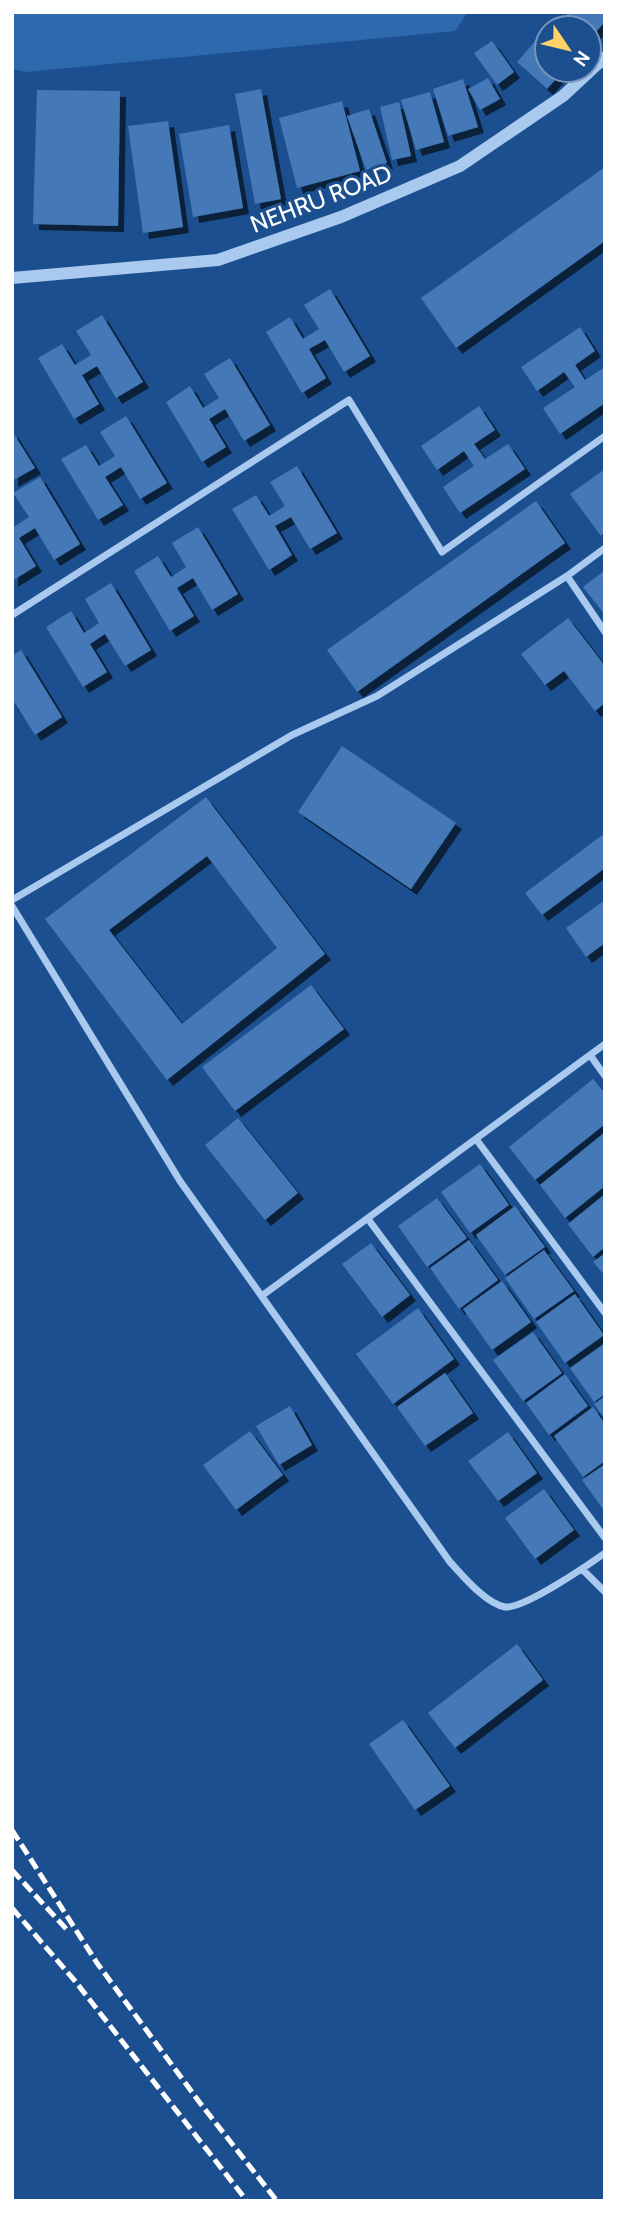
<svg xmlns="http://www.w3.org/2000/svg" width="617" height="2213" font-family="Cabin,sans-serif">
<style>
.green{fill:#2e69ad}
.building{fill:#4478b7;fill-rule:evenodd;filter:url(#shadow)}
.lines{fill:none;stroke-linecap:round;stroke-linejoin:round}
.minor{stroke:#a9c9ee;stroke-width:7}
.tertiary{stroke:#a9c9ee;stroke-width:12}
.rail{stroke:#fff;stroke-width:5;stroke-dasharray:12 5;stroke-linecap:butt}
.labels{text-anchor:middle;stroke-width:6;stroke-linejoin:round;paint-order:stroke}
.street-label{font-size:24px;fill:#fff;stroke:#1b4f8f}
</style>
<defs>
<filter id="shadow"><feDropShadow dx="6" dy="6" stdDeviation="0" flood-color="#0009"/></filter>
</defs>
<rect width="100%" height="100%" fill="#1b4f8f"/>
<path class="green" d="M12,12h456l-13,19 -429,41 -14,-3z"/>
<path class="building" d="M569,12h31l5,5v5l-16,17v-11h-29l-3,-2z
M547,28v42h17l-17,19 -30,-27z
M492,41l22,31 -17,13 -23,-32z
M488,78l12,21 -20,11 -12,-21z
M463,79l15,48 -30,9 -15,-47z
M261,89l20,110 -26,5 -20,-110z
M37,90l83,1 -2,135 -85,-2z
M430,92l14,50 -28,8 -15,-50z
M342,101l18,70 -63,17 -18,-70z
M399,102l12,54 -19,4 -12,-53z
M369,109l18,54 -21,7 -19,-54z
M168,121l15,106 -40,6 -15,-107z
M229,125l14,83 -50,9 -14,-83z
M605,167v74l-149,107 -35,-50z
M330,289l40,67 -26,16 -19,-32 -16,9 17,29 -24,15 -36,-61 24,-15 13,22 16,-10 -15,-24z
M102,315l41,67 -27,16 -19,-32 -15,9 17,29 -25,15 -36,-61 24,-14 13,21 16,-10 -15,-24z
M580,327l15,24 -20,14 10,15 20,-13v36l-45,31 -17,-26 32,-21 -11,-15 -27,19 -16,-24z
M230,358l40,67 -26,16 -19,-32 -16,10 17,28 -24,15 -36,-60 24,-16 13,22 16,-10 -15,-24z
M479,406l16,24 -21,14 11,15 23,-15 17,25 -65,44 -17,-26 31,-21 -10,-15 -27,19 -16,-24z
M126,416l41,67 -27,16 -19,-32 -16,10 18,28 -25,15 -37,-61 25,-14 13,21 16,-10 -15,-24z
M12,431l23,37 -23,13z
M297,466l40,67 -27,16 -19,-32 -16,9 17,29 -23,15 -37,-61 24,-14 13,21 16,-10 -15,-24z
M605,469v63l-4,4 -31,-42z
M40,477l40,67 -26,16 -19,-32 -16,10 17,28 -24,15v-53l17,-11 -16,-24z
M536,501l29,42 -208,149 -30,-42z
M198,527l40,67 -26,16 -19,-32 -16,10 17,28 -24,15 -36,-60 24,-15 13,21 15,-10 -14,-24z
M605,570v45l-22,-28z
M111,583l40,67 -26,16 -20,-32 -15,10 17,28 -24,15 -37,-60 25,-16 13,22 15,-10 -14,-24z
M568,618l37,48v37l-10,8 -31,-40 -19,14 -24,-31z
M21,650l41,67 -27,18 -20,-32 -3,2v-49z
M342,746l114,77 -45,66 -113,-77z
M206,797l119,157 -158,126 -122,-161zM207,856l70,92 -95,76 -73,-94z
M605,833v35l-63,47 -17,-22z
M605,900v43l-19,14 -20,-29z
M311,985l33,44 -109,82 -33,-44z
M593,1079l12,14v31l-70,56 -26,-33z
M238,1118l60,75 -33,27 -60,-75z
M605,1132v54l-40,32 -25,-33z
M480,1164l29,41 -39,28 -29,-41z
M605,1194v53l-12,10 -25,-33z
M437,1198l30,40 -40,29 -29,-41z
M515,1206l30,41 -40,28 -29,-40z
M469,1240l29,40 -39,29 -29,-41z
M371,1243l39,52 -28,22 -40,-53z
M544,1250l30,41 -40,28 -29,-41z
M605,1253v23l-12,-14z
M502,1281l29,41 -39,28 -29,-41z
M575,1294l29,41 -39,28 -29,-41z
M418,1308l36,51 -61,45 -37,-50z
M533,1332l29,41 -39,28 -30,-41z
M605,1343v51l-11,8 -24,-34z
M445,1373l28,40 -48,33 -28,-39z
M565,1374l23,32 -39,29 -23,-32z
M605,1396v23l-11,-15z
M290,1406l22,39 -33,20 -23,-39z
M593,1407l12,17v37l-22,16 -29,-41z
M250,1431l33,44 -47,35 -33,-45z
M508,1432l29,41 -39,28 -30,-40z
M605,1464v48l-23,-32z
M544,1489l30,41 -39,29 -30,-41z
M517,1644l26,36 -88,68 -27,-35z
M403,1720l47,66 -35,24 -46,-66z"/>
<g class="lines">
<path class="minor" d="M349,400l93,152 163,-116
M605,548l-38,28 38,56
M12,615l337,-215 1,3
M12,900l280,-165 85,-39 190,-120
M12,906l168,275 270,381c13,14 36,42 55,45 19,2 83,-42 100,-54
M590,1055l15,21
M476,1139l129,174
M368,1219l237,319
M263,1295l342,-251
M582,1569l23,23"/>
<path class="tertiary" d="M12,278l206,-18 123,-43 119,-51 103,-70 42,-39"/>
<path class="rail" d="M12,1830l85,133 103,140 77,98
M12,1870l57,62
M12,1908l63,73 172,220"/>
</g>
<g class="labels">
<g class="street-label">
<text transform="translate(321 199) rotate(-21)" y="8">NEHRU ROAD</text>
</g>
</g>
<rect width="617" height="2213" fill="none" stroke="#ffffff" stroke-width="28"/>
<g transform="translate(568 49) rotate(125)"><circle r="33" fill="#1b4f8f" stroke="#7695bc" stroke-width="2"/>
<path d="M0-5L12 26L0 18L-12 26Z" fill="#ffd166"/>
<text y="-10" font-size="19" font-weight="bold" text-anchor="middle" fill="#ffffff">N</text>
</g>
</svg>
